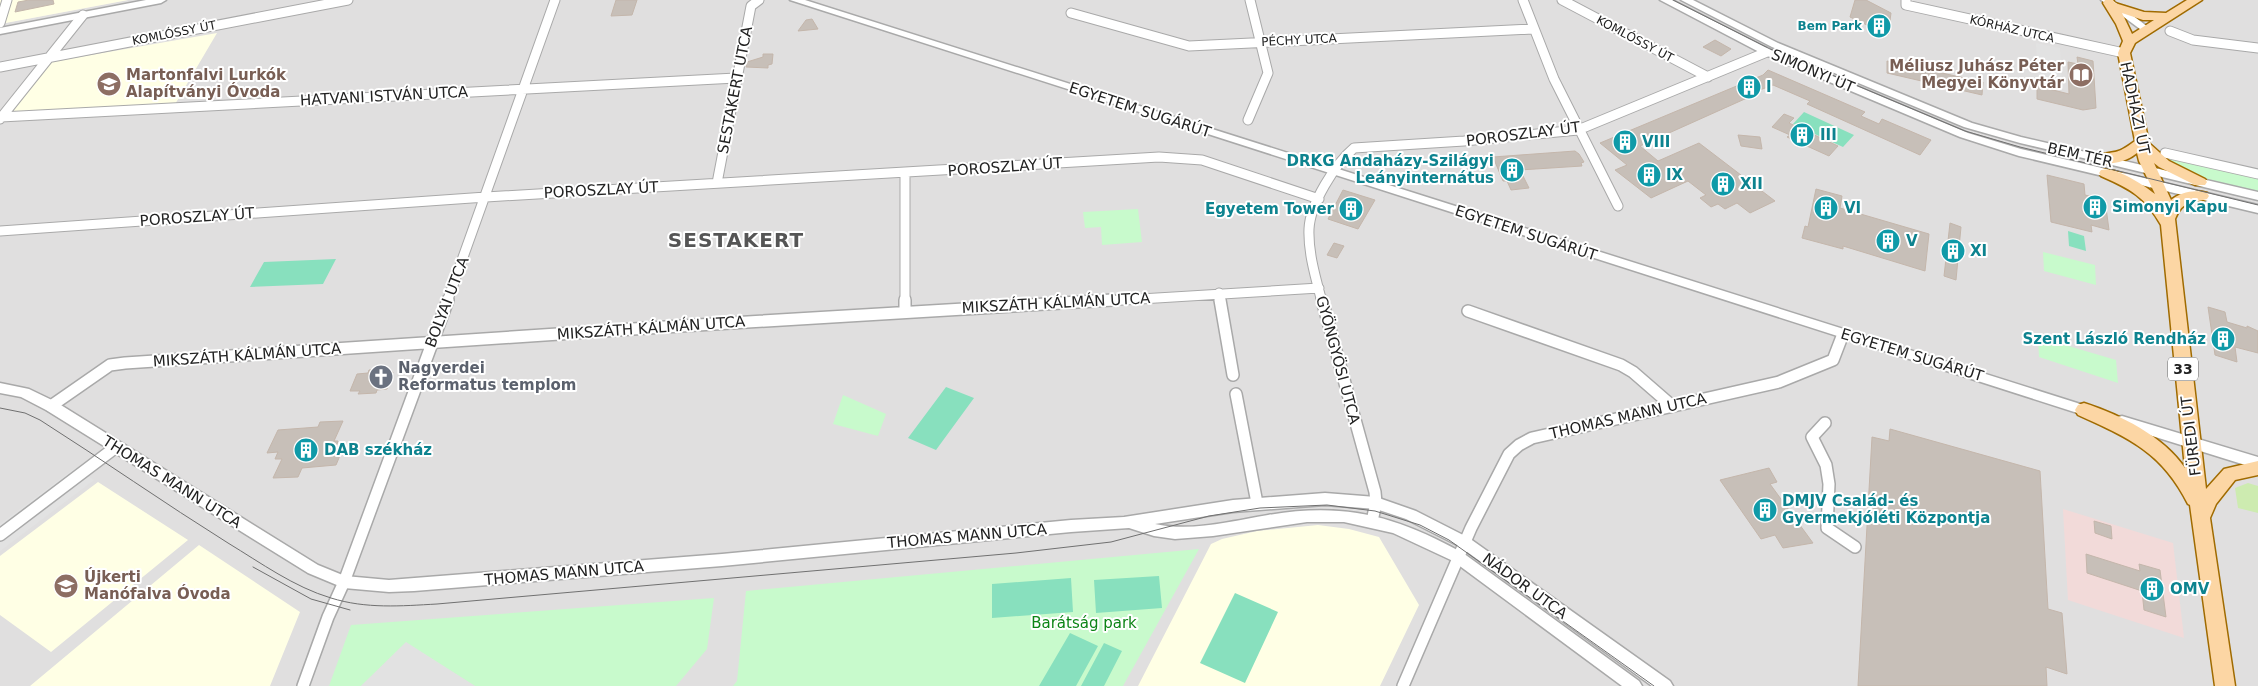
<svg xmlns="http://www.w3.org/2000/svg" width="2258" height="686" font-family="'DejaVu Sans',sans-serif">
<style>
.residential{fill:#e0dfdf}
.commercial{fill:#f2dad9}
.education{fill:#ffffe5}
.grass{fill:#cdebb0}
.park{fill:#c8facc}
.pitch{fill:#88e0be}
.parking{fill:#e2e2e2}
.building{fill:#c7bfb8;stroke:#c4b6ab}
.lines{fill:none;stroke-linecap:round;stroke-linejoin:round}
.minor-far1-casing{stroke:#a9a9a9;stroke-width:11}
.minor-casing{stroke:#a9a9a9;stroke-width:14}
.tertiary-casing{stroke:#a9a9a9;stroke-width:3}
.primary-casing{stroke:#a06b00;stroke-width:3}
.minor-far1{stroke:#fff;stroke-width:9}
.minor{stroke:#fff;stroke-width:11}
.tertiary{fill:#fff;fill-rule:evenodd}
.primary{fill:#fcd6a4;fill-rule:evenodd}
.tram{stroke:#707070;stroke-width:1}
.labels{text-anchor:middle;stroke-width:4;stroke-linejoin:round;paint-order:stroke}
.far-culture-label{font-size:12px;font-weight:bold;fill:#0d838f;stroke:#fff;text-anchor:end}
.far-street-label{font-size:12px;fill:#222;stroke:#fff}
.shield{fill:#fff;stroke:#646464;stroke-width:1}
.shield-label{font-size:14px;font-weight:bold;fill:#222}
.education-label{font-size:15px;font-weight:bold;fill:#785e54;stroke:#fff;text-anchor:start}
.street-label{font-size:15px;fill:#222;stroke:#fff}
.culture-label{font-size:15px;font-weight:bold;fill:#0d838f;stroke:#fff;text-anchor:start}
.worship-label{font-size:15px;font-weight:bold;fill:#5b616d;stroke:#fff;text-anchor:start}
.park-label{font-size:15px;fill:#0c8416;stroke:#fff}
.district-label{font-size:20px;font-weight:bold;letter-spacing:1px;fill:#555;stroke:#fff}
</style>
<rect width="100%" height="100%" fill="#f2efe9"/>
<path class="residential" d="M128,0h2130v686h-2258v-662z"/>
<path class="commercial" d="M2063,509l110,34 11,95 -116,-38z"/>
<path class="education" d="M0,0h128l-128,24z
M217,33l-43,73 -167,9 44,-53z
M98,482l90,58 -137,112 -51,-37v-59z
M1318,525l31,4 30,8 40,68 -39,81h-242l73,-142 11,-5 35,-8z
M199,545l101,67 -30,74h-240z"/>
<path class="grass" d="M2248,483l10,3v27l-20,-5 -3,-20z"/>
<path class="park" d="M2159,151l99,23v22l-73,-20z
M1138,209l4,33 -40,3 -1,-18 -16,1 -2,-16z
M2043,252l52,13 1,20 -52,-14z
M2038,337l78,23 2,23 -79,-26z
M843,395l43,19 -8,22 -45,-12z
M1199,549l-76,137h-390l4,-5 9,-90z
M714,598l-7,51 -31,37h-201l-69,-43 -45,43h-32l22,-61z"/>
<path class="pitch" d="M1804,112l50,23 -11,12 -50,-23z
M2068,231l16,5 2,15 -17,-5z
M336,259l-13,25 -73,3 14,-25z
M946,387l28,11 -38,52 -28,-12z
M1159,576l3,32 -66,5 -2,-33z
M1071,578l2,34 -81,6v-34z
M1235,593l43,19 -33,71 -45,-20z
M1070,633l28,13 -22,40h-37z
M1104,643l18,8 -18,35h-23z"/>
<path class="parking" d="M2036,43l24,5 2,35 -24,-6z
M75,468l19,12 -94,71v-27z
M406,642l69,44h-114z"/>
<path class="building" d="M29,0h24l1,4 -39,8 3,-10z
M616,0h21l-5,15 -21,1z
M1855,0h11l25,13 -3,22 -38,-18z
M812,19l6,10 -20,2 8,-11z
M1715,40l16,9 -10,7 -18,-9z
M763,54h10l-1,10 -4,1v3l-22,-1 1,-5 16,-5z
M2077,57l16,4 3,47 -13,2 -46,-11v-13l32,8 -1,-32 10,2z
M1887,61l96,21 -1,13 -95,-22z
M1768,70l97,42 -4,4 18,8 3,-5 49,21 -11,15 -113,-51 3,-3 -37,-16 -29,11 3,2 -107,48 18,15 41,-18 76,58 -25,12 -13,-10 -12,6 -7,-5 -7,3 -11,-9 6,-3 -18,-14 -37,17 -36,-28 12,-5 -27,-22 163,-68z
M1784,114l10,4 -5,5 49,23 -9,10 -42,-19 3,-2 -18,-8z
M1738,135l22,2 2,12 -21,-3z
M1575,151l4,3 5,8 -3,1 1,3 -62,4 9,18 -18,2 -4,-9h-4l-10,-24z
M2047,175l37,9 1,11 20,5 4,30 -18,-5 1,7 -41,-10z
M1816,189l26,7 -2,12 89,26 -4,37 -82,-25v3l-41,-11 3,-12 3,1z
M1343,190l32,10 -17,29 -30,-10z
M1950,223l11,4 -5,53 -12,-4z
M1334,243l10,3 -7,12 -10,-3z
M2208,307l17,5 2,10 20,6v-2l11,5v22l-23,-6 2,15 -22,-7z
M386,368l-1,4h8l-6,17 -10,1 -1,3 -18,1 2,-3h-10l7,-17 11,-1 1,-3z
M343,421l-9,20h4l-2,6 8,-1 -8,19 -34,3 -4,9 -25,1 9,-19h-7l3,-7 -11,1 11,-23 40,-3 2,-5z
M1890,429l150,42 8,138 14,4 5,61 -21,-7 1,19h-189l14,-249 17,4z
M1769,468l8,14 -7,2 43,59 -30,5 -8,-13 -14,4 -41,-59z
M2094,521l17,5 1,13 -17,-6z
M2086,554l54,17 -1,-7 21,6 6,47 -22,-7 -2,-19 -55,-18z"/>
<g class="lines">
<defs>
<path id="minor-far1" d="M1523,0l31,79 64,127
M1562,0l146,77
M1906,0v5l218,48
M1071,13l118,33 344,-17
M0,23l7,-23
M2170,31l23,9 65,8
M0,67l348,-67
M1,117l735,-39
M0,119l83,-104
M1248,120l20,-47 -18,-73
M2165,153l93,21
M905,173v129
M717,183l34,-177 8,-6
M0,231l486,-34 673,-40 43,3 117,39
M1219,293l1,9
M447,302l108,-302
M1091,302l228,-14
M1322,302c-6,-23 -14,-49 -13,-73 1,-25 26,-65 45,-81l110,-7 114,-11 189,-78"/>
<path id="minor" d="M905,300v12
M1220,300l13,75
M1322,300l53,192 1,11 -4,18
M1468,311l153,54 12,7 38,33
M1236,394l21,109
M51,406l59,-41 15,-2 523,-35 464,-28
M1825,423l-13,14 14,28 3,19 -2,44 28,19
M0,535l116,-88
M303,686l25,-69 16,-35 104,-282
M1403,686l68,-158 38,-74 10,-9 13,-7 247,-56 54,-22 10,-26"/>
<path id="tertiary" d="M146,0h20l-5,3 -161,31v-6z
M790,0h15l1288,408 5,1 2,4 -2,4 -5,1z
M1660,0h12l99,50 197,83 53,16 237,56v8l-239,-57 -59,-19 -197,-83z
M1681,0h12l85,43 194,80 49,14 237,55v8l-238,-57 -56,-16 -192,-80z
M2101,0h11l40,30 -5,3 -3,-1z
M0,383l29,6 27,13 262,163 27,11 44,4 333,-26 349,-34 53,-3 109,-17 92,-7 51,4 40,14 53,27 201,143 3,5h-21l-193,-140 -53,-27 -30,-10 -51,-4 -92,7 -78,12c37,8 77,-3 113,-9 77,-13 128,1 195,38l176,128 3,5h-20l-169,-125 -60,-28 -49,-11h-37l-94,14 -38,3 -21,-3 -25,-8 -58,4 -349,34 -308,25 -25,1 -45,-4 -36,-15 -262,-163 -25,-13 -21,-4z
M2122,416l136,41v12l-141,-44 -2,-4 2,-4z"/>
<path id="primary" d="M2105,0h8l2,3 29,9 22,1 21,-13h15l-67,43 -5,10 19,90 20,18 36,18 2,3 -2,3h-10l-36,-18 -5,-4 17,37c10,-8 24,-11 36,-7l2,3 -2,3c-17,5 -24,1 -32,20l31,270 18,-20 34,-8v14l-23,5 -19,24 -6,14 25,168h-20l-25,-181 -2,-1c-26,-52 -59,-66 -110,-89l-3,-5 3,-5 6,-2c37,12 79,33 101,65l-24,-243c-16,-28 -30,-36 -60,-49l-2,-3 2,-3c14,-4 43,15 54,24l-16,-33 -2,-8c-11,9 -27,13 -42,9l-2,-3 2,-3c21,-6 20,0 40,-15l-17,-88 5,-12 -7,-17 -13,-21zM2122,13l21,7h11l-22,14z"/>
</defs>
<use href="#minor-far1" class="minor-far1-casing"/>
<use href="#minor" class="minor-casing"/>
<use href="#tertiary" class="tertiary-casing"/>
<use href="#primary" class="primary-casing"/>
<use href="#minor-far1" class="minor-far1"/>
<use href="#minor" class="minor"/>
<use href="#tertiary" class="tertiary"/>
<use href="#primary" class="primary"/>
<path class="tram" d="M1673,0l97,49 195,82 55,16 238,58
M0,408l25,5 15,7c63,40 124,83 188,123 33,20 66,44 103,55 35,11 70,8 106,6l579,-51 95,-11 98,-26 51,-8 67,-3 48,6 45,14 29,15 205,146
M253,567l58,32 39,11"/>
</g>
<defs>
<symbol id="building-disc" viewBox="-11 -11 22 22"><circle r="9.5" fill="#0f9aa8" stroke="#fff"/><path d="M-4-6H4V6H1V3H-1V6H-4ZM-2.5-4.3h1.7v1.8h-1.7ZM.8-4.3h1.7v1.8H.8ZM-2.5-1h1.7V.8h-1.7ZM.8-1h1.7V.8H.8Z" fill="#fff"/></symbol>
<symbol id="library-disc" viewBox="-11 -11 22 22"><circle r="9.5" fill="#8d6e63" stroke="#fff"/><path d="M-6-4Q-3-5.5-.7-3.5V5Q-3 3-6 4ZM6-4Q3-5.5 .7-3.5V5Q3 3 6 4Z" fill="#fff"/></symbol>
<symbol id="school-disc" viewBox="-11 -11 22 22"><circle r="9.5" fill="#8d6e63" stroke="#fff"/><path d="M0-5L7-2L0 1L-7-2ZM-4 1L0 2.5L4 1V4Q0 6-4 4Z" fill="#fff"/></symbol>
<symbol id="church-disc" viewBox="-11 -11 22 22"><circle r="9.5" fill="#6b7280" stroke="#fff"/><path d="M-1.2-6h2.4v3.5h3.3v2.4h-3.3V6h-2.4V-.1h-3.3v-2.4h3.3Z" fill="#fff"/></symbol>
</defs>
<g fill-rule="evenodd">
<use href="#building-disc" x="1865" y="12" width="28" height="28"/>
<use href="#library-disc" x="2067" y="61" width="28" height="28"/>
<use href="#school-disc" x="95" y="70" width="28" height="28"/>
<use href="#building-disc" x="1735" y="73" width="28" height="28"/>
<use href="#building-disc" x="1788" y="121" width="28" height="28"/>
<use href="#building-disc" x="1611" y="128" width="28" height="28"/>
<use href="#building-disc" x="1498" y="156" width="28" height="28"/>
<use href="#building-disc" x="1635" y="161" width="28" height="28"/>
<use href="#building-disc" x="1709" y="170" width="28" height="28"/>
<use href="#building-disc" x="2081" y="193" width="28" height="28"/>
<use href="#building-disc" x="1812" y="194" width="28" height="28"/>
<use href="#building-disc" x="1337" y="195" width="28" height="28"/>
<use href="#building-disc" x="1874" y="227" width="28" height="28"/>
<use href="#building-disc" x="1939" y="237" width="28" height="28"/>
<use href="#building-disc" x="2209" y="325" width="28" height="28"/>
<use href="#church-disc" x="367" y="363" width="28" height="28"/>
<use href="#building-disc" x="292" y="436" width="28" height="28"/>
<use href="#building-disc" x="1751" y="496" width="28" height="28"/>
<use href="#school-disc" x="52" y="572" width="28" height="28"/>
<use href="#building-disc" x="2138" y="575" width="28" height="28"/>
</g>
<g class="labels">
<g class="far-culture-label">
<text x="1862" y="30">Bem Park</text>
</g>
<g class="far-street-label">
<text transform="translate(2012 29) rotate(13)" y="4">KÓRHÁZ UTCA</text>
<text transform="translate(174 33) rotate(-11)" y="4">KOMLÓSSY ÚT</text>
<text transform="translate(1635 39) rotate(28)" y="4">KOMLÓSSY ÚT</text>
<text transform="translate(1299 40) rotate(-3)" y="4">PÉCHY UTCA</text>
</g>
<rect class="shield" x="2168" y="357.5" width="30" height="23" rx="4"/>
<g class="shield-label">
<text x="2183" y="374">33</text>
</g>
<g class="education-label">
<text x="2064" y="71" text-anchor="end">Méliusz Juhász Péter<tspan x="2064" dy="17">Megyei Könyvtár</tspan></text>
<text x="126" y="80">Martonfalvi Lurkók<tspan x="126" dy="17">Alapítványi Óvoda</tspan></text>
<text x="84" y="582">Újkerti<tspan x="84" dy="17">Manófalva Óvoda</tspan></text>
</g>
<g class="street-label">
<text transform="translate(1813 71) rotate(23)" y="5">SIMONYI ÚT</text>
<text transform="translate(735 90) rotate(-79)" y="5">SESTAKERT UTCA</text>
<text transform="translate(384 96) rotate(-3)" y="5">HATVANI ISTVÁN UTCA</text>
<text transform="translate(2135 108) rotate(78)" y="5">HADHÁZI ÚT</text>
<text transform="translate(1140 110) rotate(18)" y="5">EGYETEM SUGÁRÚT</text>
<text transform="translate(1523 134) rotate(-7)" y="5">POROSZLAY ÚT</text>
<text transform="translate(2080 155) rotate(13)" y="5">BEM TÉR</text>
<text transform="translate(1005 167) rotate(-4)" y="5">POROSZLAY ÚT</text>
<text transform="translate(601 190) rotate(-3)" y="5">POROSZLAY ÚT</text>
<text transform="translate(197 217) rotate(-4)" y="5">POROSZLAY ÚT</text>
<text transform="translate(1526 233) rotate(18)" y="5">EGYETEM SUGÁRÚT</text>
<text transform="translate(447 302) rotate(-69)" y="5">BOLYAI UTCA</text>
<text transform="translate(1056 303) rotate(-3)" y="5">MIKSZÁTH KÁLMÁN UTCA</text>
<text transform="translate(651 328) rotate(-4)" y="5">MIKSZÁTH KÁLMÁN UTCA</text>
<text transform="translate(247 355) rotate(-4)" y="5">MIKSZÁTH KÁLMÁN UTCA</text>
<text transform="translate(1912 355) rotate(17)" y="5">EGYETEM SUGÁRÚT</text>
<text transform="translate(1338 360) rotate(75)" y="5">GYÖNGYÖSI UTCA</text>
<text transform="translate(1628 416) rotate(-13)" y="5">THOMAS MANN UTCA</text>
<text transform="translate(2191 436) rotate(-97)" y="5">FÜREDI ÚT</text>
<text transform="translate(172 482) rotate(32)" y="5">THOMAS MANN UTCA</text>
<text transform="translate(967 536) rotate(-5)" y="5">THOMAS MANN UTCA</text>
<text transform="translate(564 573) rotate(-5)" y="5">THOMAS MANN UTCA</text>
<text transform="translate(1525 586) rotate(36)" y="5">NÁDOR UTCA</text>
</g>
<g class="culture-label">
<text x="1766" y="92">I</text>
<text x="1820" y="140">III</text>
<text x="1642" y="147">VIII</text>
<text x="1494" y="166" text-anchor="end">DRKG Andaházy-Szilágyi<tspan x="1494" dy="17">Leányinternátus</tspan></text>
<text x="1666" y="180">IX</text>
<text x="1740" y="189">XII</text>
<text x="2112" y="212">Simonyi Kapu</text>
<text x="1844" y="213">VI</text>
<text x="1334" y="214" text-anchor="end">Egyetem Tower</text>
<text x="1906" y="246">V</text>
<text x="1970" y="256">XI</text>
<text x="2206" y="344" text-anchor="end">Szent László Rendház</text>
<text x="324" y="455">DAB székház</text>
<text x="1782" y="506">DMJV Család- és<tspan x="1782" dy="17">Gyermekjóléti Központja</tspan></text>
<text x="2170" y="594">OMV</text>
</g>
<g class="worship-label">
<text x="398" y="373">Nagyerdei<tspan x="398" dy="17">Reformatus templom</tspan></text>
</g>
<g class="park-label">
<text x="1084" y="628">Barátság park</text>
</g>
<g class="district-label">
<text x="736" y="247">SESTAKERT</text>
</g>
</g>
</svg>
